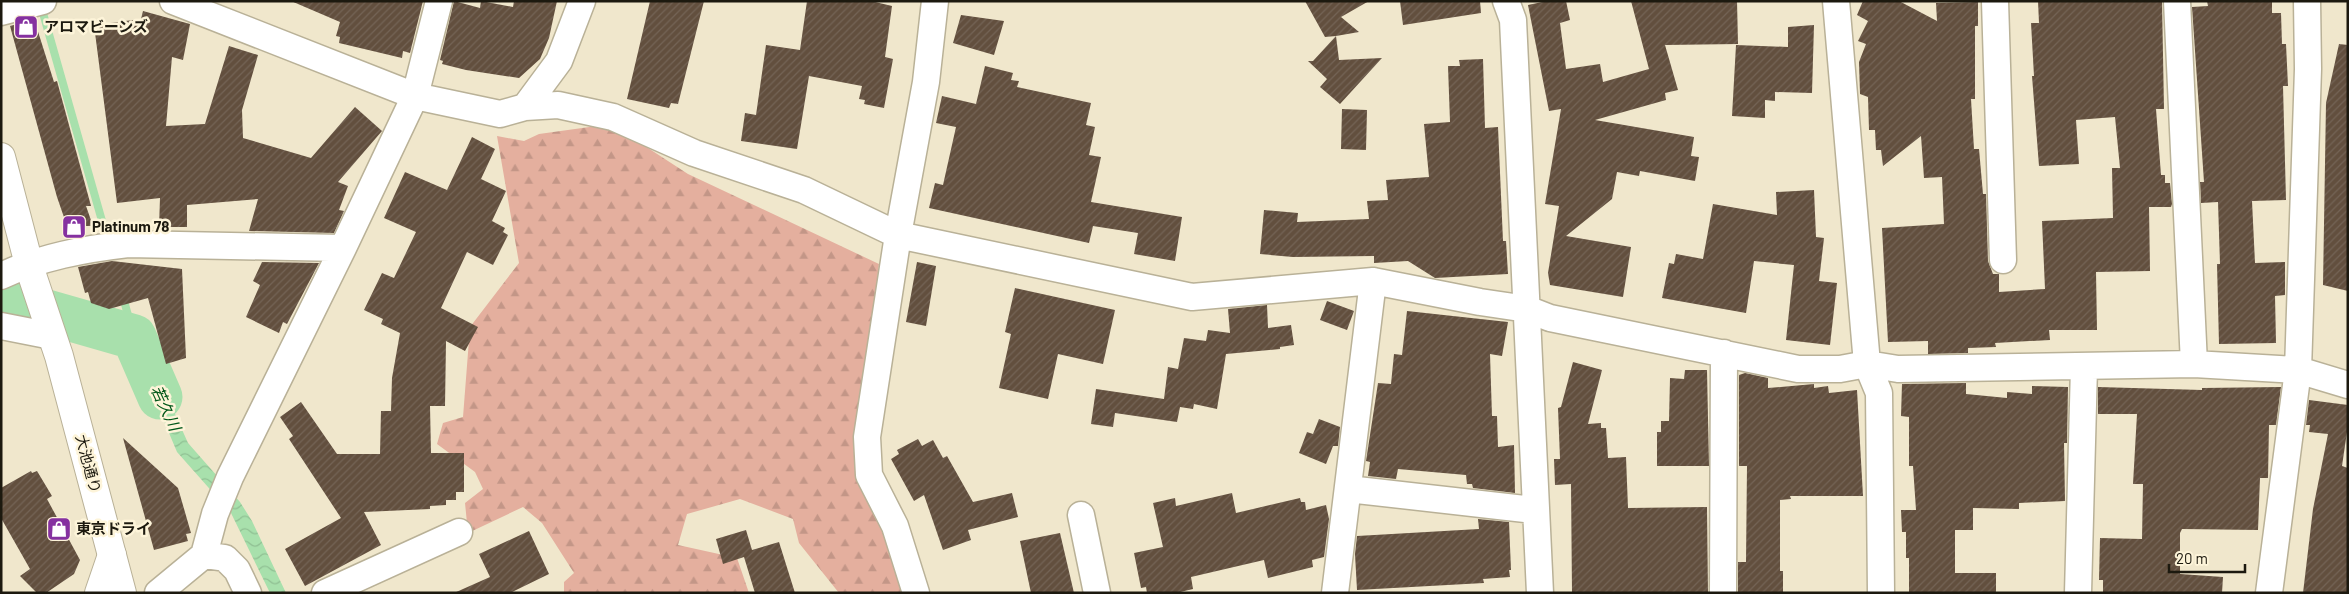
<svg xmlns="http://www.w3.org/2000/svg" width="2349" height="594" font-family="Barlow,'Noto Sans JP',sans-serif">
<style>
.forest{fill:url(#forest-firs)}
.water{fill:url(#water-waves)}
.lines{fill:none;stroke-linecap:round;stroke-linejoin:round}
.stream{stroke:#a8e0ac;stroke-width:8}
.river{stroke:#a8e0ac;stroke-width:45}
.building{fill:url(#building-hatch)}
.minor-casing{stroke:#b9b197;stroke-width:29}
.tertiary-casing{stroke:#b9b197;stroke-width:30}
.secondary-casing{stroke:#b9b197;stroke-width:30}
.minor{stroke:#fff;stroke-width:26}
.tertiary{stroke:#fff;stroke-width:28}
.secondary{stroke:#fff;stroke-width:28}
.labels{text-anchor:middle;stroke-width:5;stroke-linejoin:round;paint-order:stroke}
.poi-label{font-size:15px;font-weight:bold;fill:#1c190f;stroke:#fdf4d9;text-anchor:start}
.street-label{font-size:15px;fill:#1c190f;stroke:#fdf4d9}
.water-label{font-size:16px;font-style:italic;fill:#005719;stroke:#fdf4d9}
</style>
<defs>
<pattern id="forest-firs" width="22" height="20" patternUnits="userSpaceOnUse" patternTransform="scale(1.25)"><rect width="22" height="20" fill="#e4af9e"/><path d="M5 1l3.5 6h-7zM16 11l3.5 6h-7z" fill="#c39687"/></pattern>
<pattern id="water-waves" width="16" height="10" patternUnits="userSpaceOnUse" patternTransform="scale(1.25)"><rect width="16" height="10" fill="#a8e0ac"/><path d="M0 5q4-4 8 0t8 0" fill="none" stroke="#90c093"/></pattern>
<pattern id="building-hatch" width="6" height="6" patternUnits="userSpaceOnUse" patternTransform="scale(1.25)"><rect width="6" height="6" fill="#624f3e"/><path d="M-1 1l2-2M0 6l6-6M5 7l2-2" fill="none" stroke="#746456"/></pattern>
</defs>
<rect width="100%" height="100%" fill="#f0e7cc"/>
<path class="forest" d="M611,124l77,50 191,90 -21,174 48,155h-67l-40,-50 -6,-24 -53,-20 -53,15 -9,31 59,13 12,35h-185v-11l10,-9 -32,-50 -19,-16 -55,26 -3,-30 18,-14 -8,-17 -38,-28 6,-21 20,-6 7,-90 49,-64 -22,-127 27,5 15,-7z"/>
<path class="water" d="M1,289l88,23 35,17 22,20 42,94 52,59 12,19 34,72h-16l-39,-80 -54,-61 -37,-88 -23,-23 -15,-8 -101,-22z"/>
<g class="lines">
<path class="stream" d="M41,6l67,236
M123,297l11,40"/>
<path class="river" d="M1,299l133,38 26,60"/>
</g>
<path class="building" d="M291,1h132l-13,52 -7,-2 -1,7 -63,-15 1,-6 -4,-1 4,-14z
M454,1l26,7 1,-7 32,6 1,-6h43l-8,37 -9,21 -21,19 -53,-8 -24,-6 1,-3 -3,-1z
M650,1h54l-26,103 -7,-1 -2,5 -42,-9z
M807,1h64l21,5 -7,51 8,2 -9,49 -20,-4 1,-4 -6,-1 3,-13 -53,-10 -12,73 -56,-8 4,-28 11,2 10,-70 34,5z
M1305,1h64l-28,16 18,15 -23,4 3,24 43,-2 -42,46 -20,-17 7,-8 -19,-18h5l23,-25 -11,1z
M1400,1h80l1,12 -78,12z
M1547,1h19l4,19 -10,3 6,46 34,-5 3,18 46,-13 -18,-68h106l1,43 -73,1 13,45 -13,3 1,7 -71,20 99,17 -3,19 8,1 -4,24 -55,-10 -1,5 -22,-4 -5,27 -46,37 65,11 -8,50 -73,-12 -2,-12 11,-67 -14,-2 16,-95 -12,2 -21,-106z
M1863,1h36l38,20 -1,-18 42,-1v24h-3v73h-4l3,50h5l4,45h3l2,67 5,13h6v18l46,-3 -3,-68 71,-3 -1,-50h8l-5,-51 -39,3 3,44 -40,2 -7,-90h2l-3,-53h8l-1,-22h124l2,108h-8l5,66h4v8h5l2,21 -1,3h-22l1,64 -54,1 1,58h-48l1,10 -55,3 1,4 -28,1v5l-40,1v-13l-40,1 -6,-114 62,-4 -2,-47 -18,1 -3,-42 -38,30 -2,-16h-5l-1,-20h-6l-1,-33 -8,-3 -1,-32 7,-18 -8,-3 10,-20 -11,-6z
M2207,1h65v12h9l1,31h4l2,42h-5l3,114 -34,1 3,62 30,-1v33l-10,1 1,47 -57,1 -2,-80h3l-2,-62 -17,1 -1,-21h4l-12,-175 16,-1z
M143,11l47,13 -7,36 -11,-3 -6,69 39,-2 24,-78 29,9 -16,55 1,28 68,20 44,-51 27,24 -44,51 10,4 -9,24 5,1 -10,22 -85,-2 9,-32 -71,6v22h-28l1,-29 -43,5 -23,-178 47,-6z
M961,15l43,6 -10,34 -41,-12z
M34,19l20,63 3,-1 34,125h-5l7,20h-26l-10,-29 -47,-171z
M1814,25l-2,68 -37,-1v9l-10,-1v18l-33,-2 4,-71 52,2v-20z
M2339,44l9,1v246l-25,-6 3,-182z
M1483,59l2,69 13,-1 5,114h3l2,33 -73,4 -27,-17 -34,2v-7l-81,1 -33,-3 4,-44 34,3 -1,9 72,-3 -2,-18 21,-1 -2,-20 43,-3 -5,-53 26,-2 -2,-56h12l-1,-6z
M985,66l28,7 -2,7 8,1 -2,6 74,16 -5,22 9,2 -6,28 12,2 -10,45 91,15 -7,44 -41,-7 4,-21 -45,-7 -4,17 -160,-35 6,-25 8,2 13,-58 -20,-4 6,-27 34,8z
M1342,109l25,1 -1,40 -25,-1z
M472,137l23,12 -14,30 25,12 -14,30 13,7 -2,4 5,3 -15,30 -26,-13 -26,56 37,19 -13,24 -19,-10 -1,65h-15l1,47h33v39h-8v8h-10v5l-16,1v3l-66,3 17,33 -76,41 -20,-37 56,-31 -52,-79 4,-3 -13,-19 21,-15 36,52h43l1,-43h10l1,-33 8,-45 -19,-9 2,-5 -19,-9 18,-37 12,5 22,-46 -32,-14 21,-46 42,18z
M1814,190l2,47 8,1 -5,43 18,2 -7,62 -44,-5 8,-75 -40,-4 -8,52 -84,-15 7,-35 5,1 2,-10 27,5 10,-55 64,11 -1,-23z
M112,261l70,8 4,89 -20,6 -18,-66 -39,11 -18,-6 -3,-11 -3,1 -7,-26z
M262,262l57,1 -32,61 -4,-2 -4,11 -33,-16 14,-32 -7,-4z
M917,262l19,4 -10,60 -20,-4z
M1015,288l100,22 -12,54 -45,-10 -10,45 -49,-11 12,-54 -6,-2z
M1327,301l27,10 -7,19 -27,-10z
M1267,305l1,23 23,-3 3,20 -14,2v2l-54,5 -9,55 -23,-5 -1,5 -13,-2 -3,15 -62,-9 -2,14 -22,-3 5,-35 68,10 4,-32 10,2 6,-31 22,3 2,-11 22,3 -2,-24z
M1407,311l101,11 -6,34 -12,-2 2,62h5l1,31 16,-2 1,48 -42,-5 -1,-4h-5l-1,-9 -68,-6 -2,10 -28,-3 2,-14 -4,-1 12,-78 13,1 3,-30 8,1z
M1573,362l29,8 -14,54 13,-1v5h5l2,30 18,-1 2,51 79,-1 1,86h-136l-1,-109 -16,1 -1,-26h6l-2,-51 3,-1z
M1685,370h22l2,96h-52v-34h4v-11h8l1,-43 14,1z
M1745,373l23,5v10l46,-4v4l14,-2 1,7 28,-3 6,106h-73l1,3 -11,1v71h3v22h-45v-31h8l1,-96h-8v-91z
M1966,383v11l41,4v-6l25,2v-8l36,1 -1,56h-3l1,58 -46,2v6l-46,-1v22h-18v43h41v20h-87v-35h-3v-26h-4l-1,-22h15l-3,-44h-4v-49l-8,-1 1,-32z
M2098,387l104,3v-2l79,-1 -5,38h-7l-1,53h-8l-2,52 -76,-1 -2,4v41l43,3 -1,16h-119v-13h-4l1,-42 42,1 1,-55h-10l4,-70h-39z
M2309,400l39,5v20l-6,41 6,2v125h-45l10,-84 15,-75 -19,-2 1,-7h-4z
M1319,419l21,8 -2,19h-5l-7,18 -27,-11 8,-21 6,2z
M123,438l55,50 13,45 -5,1 2,7 -34,9z
M918,439l4,7 11,-6 10,18 4,-2 26,46 39,-9 6,24 -50,13 3,10 -28,10 -19,-55 -10,6 -23,-42 8,-5 -2,-4z
M31,471l1,2 5,-2 15,25 -5,3 33,61 -6,14 -28,19h-9l-17,-17 10,-7 -29,-51v-30z
M1232,493l4,20 64,-15 1,4h4l1,8 20,-5 3,14 -5,38 -12,3 1,7 -45,11 -4,-18 -73,17 2,12 -17,4h-29l-1,-6 -5,1 -7,-35 29,-6 -10,-44 22,-5 1,8z
M1478,519l31,3 2,48h-2l1,7 -27,2 1,4 -127,7 -2,-36 2,-18 122,-7z
M746,530l6,20 27,-8 16,51h-40l-11,-36 -21,7 -7,-25z
M529,531l20,43 -39,19h-56l36,-16 -11,-23z
M1060,533l14,60h-43l-11,-52z"/>
<g class="lines">
<defs>
<path id="minor" d="M173,1l242,95 85,18 25,-7 33,-2 55,12 81,36 110,37 94,45 294,62 181,-16 107,21 47,7 23,9 248,51h42l27,-5 31,5 296,-5 104,6 50,15
M1506,1l7,19 27,573
M1836,1l31,363 12,29 2,200
M1995,1l8,259
M2177,1l17,363
M1,12l42,-11
M525,107l34,-46 23,-60
M1,276c40,-19 83,-27 127,-32l215,4
M1,326l51,10
M1348,489l186,21
M1081,515l16,78
M204,555l21,3 12,12 11,23
M158,593l46,-38 11,-41 15,-37 113,-229 72,-152 24,-95
M325,593l134,-61
M916,593l-21,-67 -26,-51 -2,-38 31,-202 28,-153 9,-81
M1335,593l38,-312
M1723,593l1,-240
M2078,593l6,-226
M2269,593l29,-223 10,-301 -1,-68"/>
<path id="tertiary" d="M1,157l30,115 28,84 63,237"/>
<path id="secondary" d="M99,593l13,-38"/>
</defs>
<use href="#minor" class="minor-casing"/>
<use href="#tertiary" class="tertiary-casing"/>
<use href="#secondary" class="secondary-casing"/>
<use href="#minor" class="minor"/>
<use href="#tertiary" class="tertiary"/>
<use href="#secondary" class="secondary"/>
</g>
<defs>
<symbol id="shop-square" viewBox="-11 -11 22 22"><rect x="-9" y="-9" width="18" height="18" rx="4" fill="#8531a0" stroke="#fdf4d9"/><path d="M-5-2.5h2.3a2.7 3.5 0 0 1 5.4 0H5L5.5 6h-11ZM-1.5-2.5h3a1.5 2.3 0 0 0-3 0Z" fill="#fff"/></symbol>
</defs>
<g fill-rule="evenodd">
<use href="#shop-square" x="12" y="13" width="28" height="28"/>
<use href="#shop-square" x="60" y="213" width="28" height="28"/>
<use href="#shop-square" x="45" y="515" width="28" height="28"/>
</g>
<g class="labels">
<g class="poi-label">
<text x="44" y="32">アロマビーンズ</text>
<text x="92" y="232">Platinum 78</text>
<text x="76" y="534">東京ドライ</text>
</g>
<g class="street-label">
<text transform="translate(88 464) rotate(75)" y="5">大池通り</text>
</g>
<g class="water-label">
<text transform="translate(166 408) rotate(65)" y="6">若久川</text>
</g>
</g>
<rect width="2349" height="594" fill="none" stroke="#1c190f" stroke-width="5"/>
<path d="M2169 564v8h76v-8" fill="none" stroke="#1c190f" stroke-width="2.5"/>
<text x="2176" y="564" font-size="15" fill="#1c190f" stroke="#fdf4d9" stroke-width="4" paint-order="stroke">20 m</text>
</svg>
